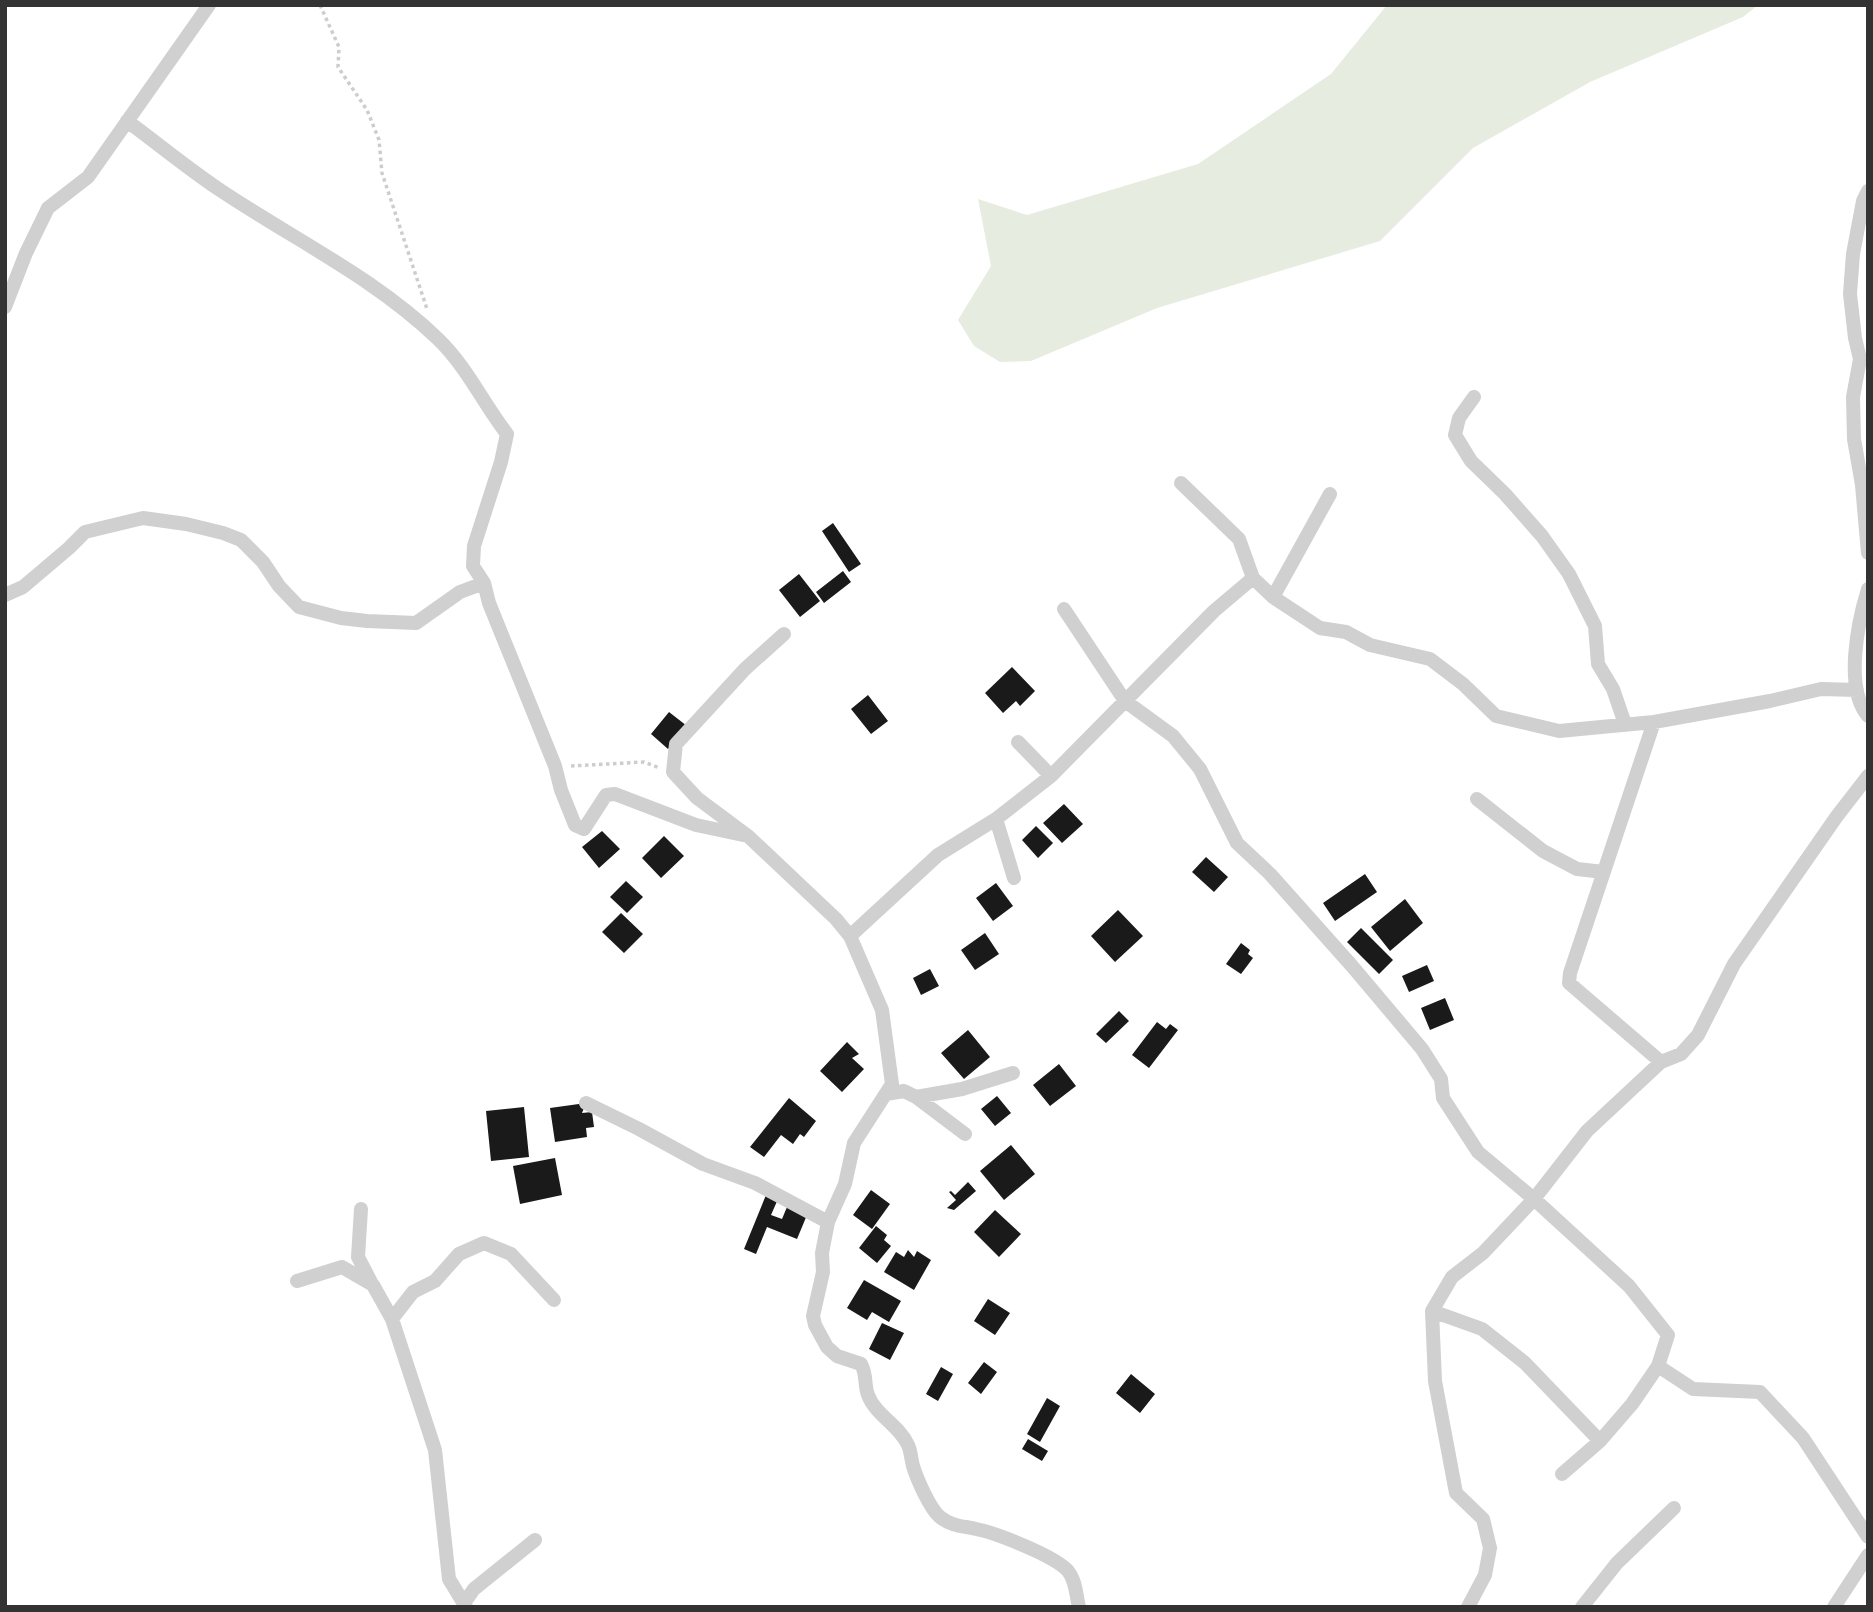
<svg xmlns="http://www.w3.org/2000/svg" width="1873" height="1612" font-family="'IBM Plex Sans',sans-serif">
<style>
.green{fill:#e6ecdf}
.building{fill:#1a1a1a}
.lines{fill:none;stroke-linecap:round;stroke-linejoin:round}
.path{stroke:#cdcdcd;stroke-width:3.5;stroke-dasharray:3.5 3.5;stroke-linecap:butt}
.minor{stroke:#d0d0d0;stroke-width:14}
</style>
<rect width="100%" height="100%" fill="#fff"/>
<path class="green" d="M1387,5h371l-15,12 -153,65 -117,66 -93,93 -223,67 -126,53 -31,1 -26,-16 -16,-26 33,-54 -13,-67 49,16 171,-51 133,-90z"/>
<path class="building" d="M833,523l28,41 -12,8 -27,-41z
M843,571l8,11 -27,21 -8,-11z
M799,574l21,27 -20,16 -21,-27z
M1012,667l23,24 -15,15 -4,-5 -13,12 -18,-20z
M868,695l20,26 -17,13 -20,-25z
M669,712l18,14 -19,23 -17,-15z
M1064,804l19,20 -21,19 -19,-20z
M1036,826l17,17 -15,15 -16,-18z
M602,831l18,18 -21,19 -17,-21z
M664,836l20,20 -23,22 -19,-20z
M1206,857l22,20 -14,15 -22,-20z
M1365,874l12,18 -42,29 -12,-18z
M626,881l17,16 -16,16 -17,-16z
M996,883l17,23 -20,15 -17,-23z
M1405,899l18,24 -33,28 -19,-24z
M1118,910l25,26 -28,26 -24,-26z
M621,913l22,21 -19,19 -22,-21z
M1361,928l32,32 -14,14 -32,-32z
M985,933l14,21 -24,16 -14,-20z
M1241,943l9,7 -2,4 5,4 -12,16 -15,-10z
M1427,965l7,16 -25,11 -7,-16z
M930,969l9,17 -18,9 -8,-17z
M1445,998l9,22 -24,10 -9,-22z
M1119,1011l10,10 -23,22 -10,-9z
M1157,1022l9,7 4,-5 8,6 -29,38 -17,-13z
M968,1030l22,27 -26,22 -23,-26z
M847,1042l12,12 -7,4 12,11 -22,23 -22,-21z
M1059,1064l17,22 -26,20 -17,-21z
M997,1096l14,17 -16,13 -14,-17z
M789,1098l27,23 -12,16 -4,-3 -7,10 -12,-9 -17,22 -14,-10z
M586,1103l-4,10 10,-1 2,15 -8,1 1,9 -32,5 -5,-34z
M524,1107l5,50 -38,4 -5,-50z
M1011,1145l24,29 -31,26 -24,-29z
M555,1158l7,37 -42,9 -7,-38z
M968,1182l8,9 -22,19 -7,-2 9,-8 -7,-8 2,-1 4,4z
M871,1190l19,14 -18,25 -19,-14z
M766,1195l12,4 -7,16 11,4 5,-12 20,8 -10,24 -30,-12 -11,27 -12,-5z
M995,1210l26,24 -22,23 -25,-25z
M876,1226l11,9 -3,5 7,6 -14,17 -18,-15z
M908,1250l6,7 3,-6 14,9 -17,30 -30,-18 12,-20 8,5z
M864,1280l37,21 -12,21 -17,-10 -5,8 -20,-12z
M988,1299l22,14 -15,22 -21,-14z
M882,1323l22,10 -14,27 -21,-11z
M984,1362l13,10 -16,22 -13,-11z
M941,1367l12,7 -15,27 -12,-7z
M1131,1374l24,20 -15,19 -24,-20z
M1047,1398l13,8 -20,36 -13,-8z
M1028,1439l20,12 -6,10 -20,-12z"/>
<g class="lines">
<path class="path" d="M320,5l19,42 -1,20 29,43 12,30 3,33 45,136
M571,766l73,-4 16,6"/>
<path class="minor" d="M127,121c30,22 59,46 90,67 74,50 157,89 221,151 29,28 45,64 69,95l-6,28 -27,84 -1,20 11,17 5,20 66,163 6,24 14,35 9,4 22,-34 9,-1 81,31 47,10
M1868,191l-5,10 -10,53 -3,40 5,44 5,21 -7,38 1,42 8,46 6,68
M5,307l21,-54 22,-45 40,-31 121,-172
M1474,397l-15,21 -4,17 16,26 34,33 37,42 27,38 26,52 3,38 15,25 12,35
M1181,483l58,56 14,39 20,19 47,31 26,4 24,13 60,14 33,25 33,32 63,15 95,-9 116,-21 51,-12 36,1
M1868,589c-10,32 -24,99 0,127
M5,595l18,-8 46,-39 16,-16 58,-14 43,6 37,9 18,7 22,22 16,24 20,21 42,11 26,3 49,2 44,-31 24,-9
M1273,597l57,-103
M1064,609l61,92 48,35 27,33 37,74 33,31 82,92 70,83 19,30 2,19 35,54 56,47 95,87 39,49 -10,31 35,23 67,3 43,46 65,99
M784,634l-39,35 -69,75 -3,28 24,26 51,38 88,83 14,17 32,74 10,74 -38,59 -9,41 -17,38 -6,31 1,19 -10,44 2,9 12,22 10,9 24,8c6,10 3,21 7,31 8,21 31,30 40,50 3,6 3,14 5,21 4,13 17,43 27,51 11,9 23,9 36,12 20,4 79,27 92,42 8,10 8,24 11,36
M1654,722l-84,251 -1,10 92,79
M1018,742l33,34
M1477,799l66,52 34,18 27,3
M996,819l18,59
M850,936l88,-81 58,-36 55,-43 163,-165 39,-33
M886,1094l18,-3 12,6 49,37
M916,1097l46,-8 51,-16
M586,1103l53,26 64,35 52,19 73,39
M361,1209l-3,48 14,27
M297,1281l45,-14 31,18 19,34 43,131 14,129 17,28
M1432,1311l50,18 43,34 75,78
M392,1319l21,-27 22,-11 24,-27 25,-11 27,11 43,46
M1562,1474l38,-33 32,-37 26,-38
M464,1603l10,-14 61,-49
M1468,1607l17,-32 5,-27 -7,-29 -27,-26 -21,-112 -3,-70 20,-34 31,-24 51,-54 53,-68 74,-69 20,-8 17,-19 36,-71 103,-148 31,-40
M1582,1607l35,-44 57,-55
M1834,1607l34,-52"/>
</g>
<rect width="1873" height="1612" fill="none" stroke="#333333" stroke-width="14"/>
</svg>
